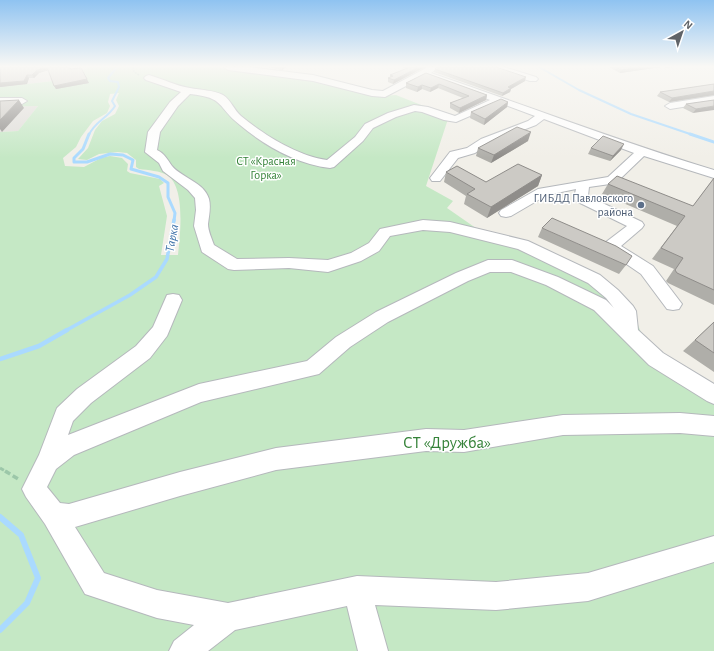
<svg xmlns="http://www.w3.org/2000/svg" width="714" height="651" font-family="'Alegreya Sans',sans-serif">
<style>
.industrial{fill:#e0deda}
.green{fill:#c5e8c5;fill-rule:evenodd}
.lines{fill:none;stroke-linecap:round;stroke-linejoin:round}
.stream-far4{stroke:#aadaff;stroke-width:2}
.stream-far3{stroke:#aadaff;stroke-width:3}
.stream-far2{stroke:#aadaff;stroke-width:3.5}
.stream-far1{stroke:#aadaff;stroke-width:4.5}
.stream{stroke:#aadaff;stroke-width:6}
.minor-casing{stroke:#b5b8bc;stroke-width:2}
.path-far2{stroke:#9cc7a9;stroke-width:1.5;stroke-dasharray:2 1;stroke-linecap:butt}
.path-far1{stroke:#9cc7a9;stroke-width:3;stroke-dasharray:4.5 2.5;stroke-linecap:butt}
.path{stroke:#9cc7a9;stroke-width:3.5;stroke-dasharray:6 3;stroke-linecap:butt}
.minor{fill:#fff;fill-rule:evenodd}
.wall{fill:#afaea9}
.shaded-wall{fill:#8f8d8a}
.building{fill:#cccac5;stroke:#8f8d8a}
.service-dot{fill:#5c6f8a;stroke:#fff;stroke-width:1.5}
.labels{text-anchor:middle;stroke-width:3;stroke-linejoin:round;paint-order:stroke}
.far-park-label{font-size:12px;fill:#348238;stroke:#fff}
.far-service-label{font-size:12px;fill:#4e5e75;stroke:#fff;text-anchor:end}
.far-water-label{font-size:13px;font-style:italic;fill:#4174aa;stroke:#fff}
.near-park-label{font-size:17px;fill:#348238;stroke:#fff}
</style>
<rect width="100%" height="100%" fill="#f1efe8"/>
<path class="industrial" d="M0,67h83l6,1 -36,13 -53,6z
M38,106l-20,25 -18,1v-25z"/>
<path class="green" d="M83,67h135l13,3 83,10 68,16 14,-1 53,21 -23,70 27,15 -6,7 36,25 129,53 22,29 10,25 70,49v262h-714v-519l18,-1 20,-25 -38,1v-20l53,-6 35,-13zM119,93l-3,7 3,6 -4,8 -13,7 -7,9 -7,18 -10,11 9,1 12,-6 19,-2 9,1 9,7v7l3,2c9,1 21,2 28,6 19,12 13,61 11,80h-17l6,-39 -8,-30 5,-3 -4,-4 -30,-6 -3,-2 1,-7 -6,-6 -12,-2 -9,2 -17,9 -19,-1 -2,-8 13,-11 5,-10 12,-16 14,-8 3,-7 -2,-4 2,-8z"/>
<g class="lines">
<path class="stream-far4" d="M539,67l40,23 52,24 62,21
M89,135c5,-13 19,-17 26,-29l-3,-5 7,-14 -1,-5 -8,-1 -2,-3 9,-11"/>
<path class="stream-far3" d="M89,134l-6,15 -9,9v4h13l23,-8 13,1 10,5 -2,9 28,8 9,6v14l7,16 -1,8
M690,134l24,8"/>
<path class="stream-far2" d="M65,331l65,-36 26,-18 11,-18 7,-39"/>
<path class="stream-far1" d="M0,359l39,-13 28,-16"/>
<path class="stream" d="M0,517l21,18 17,43 -11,25 -27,27"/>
<defs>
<path id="minor" d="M224,67h25l64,8 59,15 11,1 45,-24h11l-8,6c94,32 187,68 283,97v8l-70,-22 -24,23 8,3 1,3 -1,3 -5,1 -13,-5 -21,3 -1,9 54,26 2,3 -2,3 -21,18 32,20 29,38 -3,5 -6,1 -6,-1 -26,-35 -35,-24 -3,-4 3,-4 21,-16 -51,-25 -2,-3 2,-9 -29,6 -36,21 -5,1 -5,-1 -2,-3 2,-3 37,-21 70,-12 26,-24 -90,-34 -8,6 -47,18 -14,10 -17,5 -18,23h-8l-2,-3 20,-26 17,-4 14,-9 47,-18 7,-5 -35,-13 -44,19 -12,-2 -22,-8 -7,-1 -19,6 -23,11 -10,13 -29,26 -4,1c-33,-4 -65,-22 -90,-43 -24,-19 -14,-27 -50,-31l-12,12 -18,26 -3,18c8,4 10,9 15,16 10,12 32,16 37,33 2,8 0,17 -1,25 0,7 4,15 6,21l23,14 52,-1 39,2 23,-7 18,-10 11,-14 43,-9 27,2 78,19 72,34 18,15 15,16 3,5 2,19 25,23 51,31v20l-7,-3 -58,-36 -55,-55 -48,-25 -35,-13h-21l-22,9 -80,41 -38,25 -31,27 -118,28 -127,53 -18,14 -9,18 13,16 9,1 111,-32 96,-24 150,-19 38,1 99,-15 117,-2 34,3v20l-34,-3 -117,2 -99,17 -38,-1 -150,19 -96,26 -105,31 29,46 53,17 71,13 129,-27 139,6 92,-9 126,-37v26l-126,39 -92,9 -121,-5 13,46h-30l-11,-45 -112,24 -27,21h-39l5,-10 20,-16 -37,-7 -72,-24 -40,-70 -19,-27 -4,-8 17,-34 18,-47 20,-19 59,-43 17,-19 14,-32 6,-1 6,1 3,5 -15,36 -17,22 -59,45 -18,18 -5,14 131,-51 108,-23 29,-24 40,-25 80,-39 32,-13h24l46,17 48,23 8,8 -8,-10 -18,-15 -70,-34 -68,-17 -27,-2 -33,6 -11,15 -18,10 -33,11 -39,-4 -55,2 -6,-1 -26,-17 -8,-26 2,-16 -1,-12 -7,-8 -25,-19 -4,-8 -14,-11 3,-20 22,-30 11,-10 -35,-12 -2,-2 2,-2 3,-1c14,4 27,11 41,13 11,2 23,2 33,7 8,5 11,15 18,21 23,19 56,40 86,44l28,-23 10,-13 23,-11 26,-8 14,2 27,9 35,-16 -65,-24 -40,21 -13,-1 -59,-15 -85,-11z
M491,67h13l32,10 2,2 -2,2h-6l-38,-12z
M714,96v6l-44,7 -5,-3 5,-3z
M0,98h22l5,3 -5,3h-22z"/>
</defs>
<use href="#minor" class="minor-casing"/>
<path class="path-far2" d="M133,67l1,5 5,3"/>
<path class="path-far1" d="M0,468l7,4"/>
<path class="path" d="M5,471l15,9"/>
<use href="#minor" class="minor"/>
</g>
<path class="wall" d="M0,67h68l21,16 -33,6 -8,-19 -9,3 -5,5h-5l-2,6 -27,3z
M268,67h18l-4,3z
M402,67h23l-32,17 -5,-2v-4l2,-1v-2l16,-6z
M609,67h52l-41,6z
M435,69l90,12 -14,8 -1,3 -8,4 -68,-24z
M426,73l61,22 -1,5 -27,13 -9,-5v-5l13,-5 -25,-10 -8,4 -8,-3 -5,3 -11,-4v-5z
M714,84v11l-45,7 -12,-6 3,-4z
M714,100l-21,13 -10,-5 3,-4z
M508,102l-1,5 -23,18 -14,-7 1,-6z
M528,141l-37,22 -15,-7 2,-8z
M591,148l30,2 -11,11 -22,-7z
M446,172l40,10 56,-7 -4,11 -51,32 -23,-14 2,-8 -22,-14z
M714,178v127l-46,-22 -2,-2 8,-12 -22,-10 25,-33 -75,-32 6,-10 85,22z
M542,228l84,37 -7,9 -81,-37z
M714,322v50l-31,-21z"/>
<path class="shaded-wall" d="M45,67h2l2,3 -10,3 -5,5 -2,-3 5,-5z
M282,67h4l-4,3z
M419,67h6l-32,17 1,-4z
M639,67h22l-41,6 1,-3z
M665,67h8l-8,1z
M27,75l2,3 -2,6 -27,3v-4z
M526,77l-1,4 -14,8 -1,3 -8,4 1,-3 5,-6z
M87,79l2,4 -33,6 -2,-3z
M439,84l-1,4 -8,4 1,-4z
M422,85v4l-5,3 1,-5z
M714,91v4l-45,7 3,-4z
M487,95l-1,5 -27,13 1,-5z
M19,100l5,8 -22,24 -2,-3v-9z
M508,102l-1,5 -23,18 1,-6z
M714,106v4l-21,3 3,-4z
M531,132l-3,9 -37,22 3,-8z
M624,144l-3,6 -11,11 3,-5z
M542,175l-4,11 -51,32 4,-11z"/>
<path class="building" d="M0,67h45l-8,3 -5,5h-5l-3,6 -24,2z
M47,67h21l3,2 10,-1 6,11 -33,7z
M410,67h9l-25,13 -6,-2 5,-2 -3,-1z
M437,67h59l30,10 -18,10 3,1 -8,5 -68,-24z
M616,67h23l-18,3z
M426,73l61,22 -27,13 -10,-5 19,-7 -30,-12 -8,4 -9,-3 -4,2 -12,-4z
M714,84v7l-42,7 -12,-6z
M501,99l7,3 -23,17 -14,-7z
M19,100l-19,20v-19z
M714,100v6l-18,3 -10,-5z
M517,127l14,5 -37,23 -16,-7z
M603,136l21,8 -11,12 -22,-8z
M518,164l24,11 -51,32 -24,-13 8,-5 -29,-17 11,-6 29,16z
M617,176l76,30 21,-28v112l-37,-17 -2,-3 8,-12 -22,-10 24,-32 -77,-32z
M552,218l64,28 16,10 -6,9 -84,-37z
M714,322v31l-19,-13z"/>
<linearGradient id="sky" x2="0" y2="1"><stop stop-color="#8fc3f1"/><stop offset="0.42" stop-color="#f9f8f5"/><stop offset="1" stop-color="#f9f8f5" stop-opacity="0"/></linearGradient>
<rect width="714" height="158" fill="url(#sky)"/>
<circle class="service-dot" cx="641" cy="205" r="4"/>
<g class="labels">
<g class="far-park-label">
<text x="266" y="165">СТ «Красная<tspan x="266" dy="14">Горка»</tspan></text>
</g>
<g class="far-service-label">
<text x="633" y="202">ГИБДД Павловского<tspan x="633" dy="14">района</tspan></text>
</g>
<g class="far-water-label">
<text transform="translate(171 238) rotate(-80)" y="5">Тарка</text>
</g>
<g class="near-park-label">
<text x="447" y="448">СТ «Дружба»</text>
</g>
</g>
<g transform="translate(682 32) rotate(40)" stroke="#ffffff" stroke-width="3" paint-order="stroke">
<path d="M0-3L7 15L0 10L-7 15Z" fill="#5f6368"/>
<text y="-6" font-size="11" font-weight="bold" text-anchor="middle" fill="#5f6368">N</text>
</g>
</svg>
